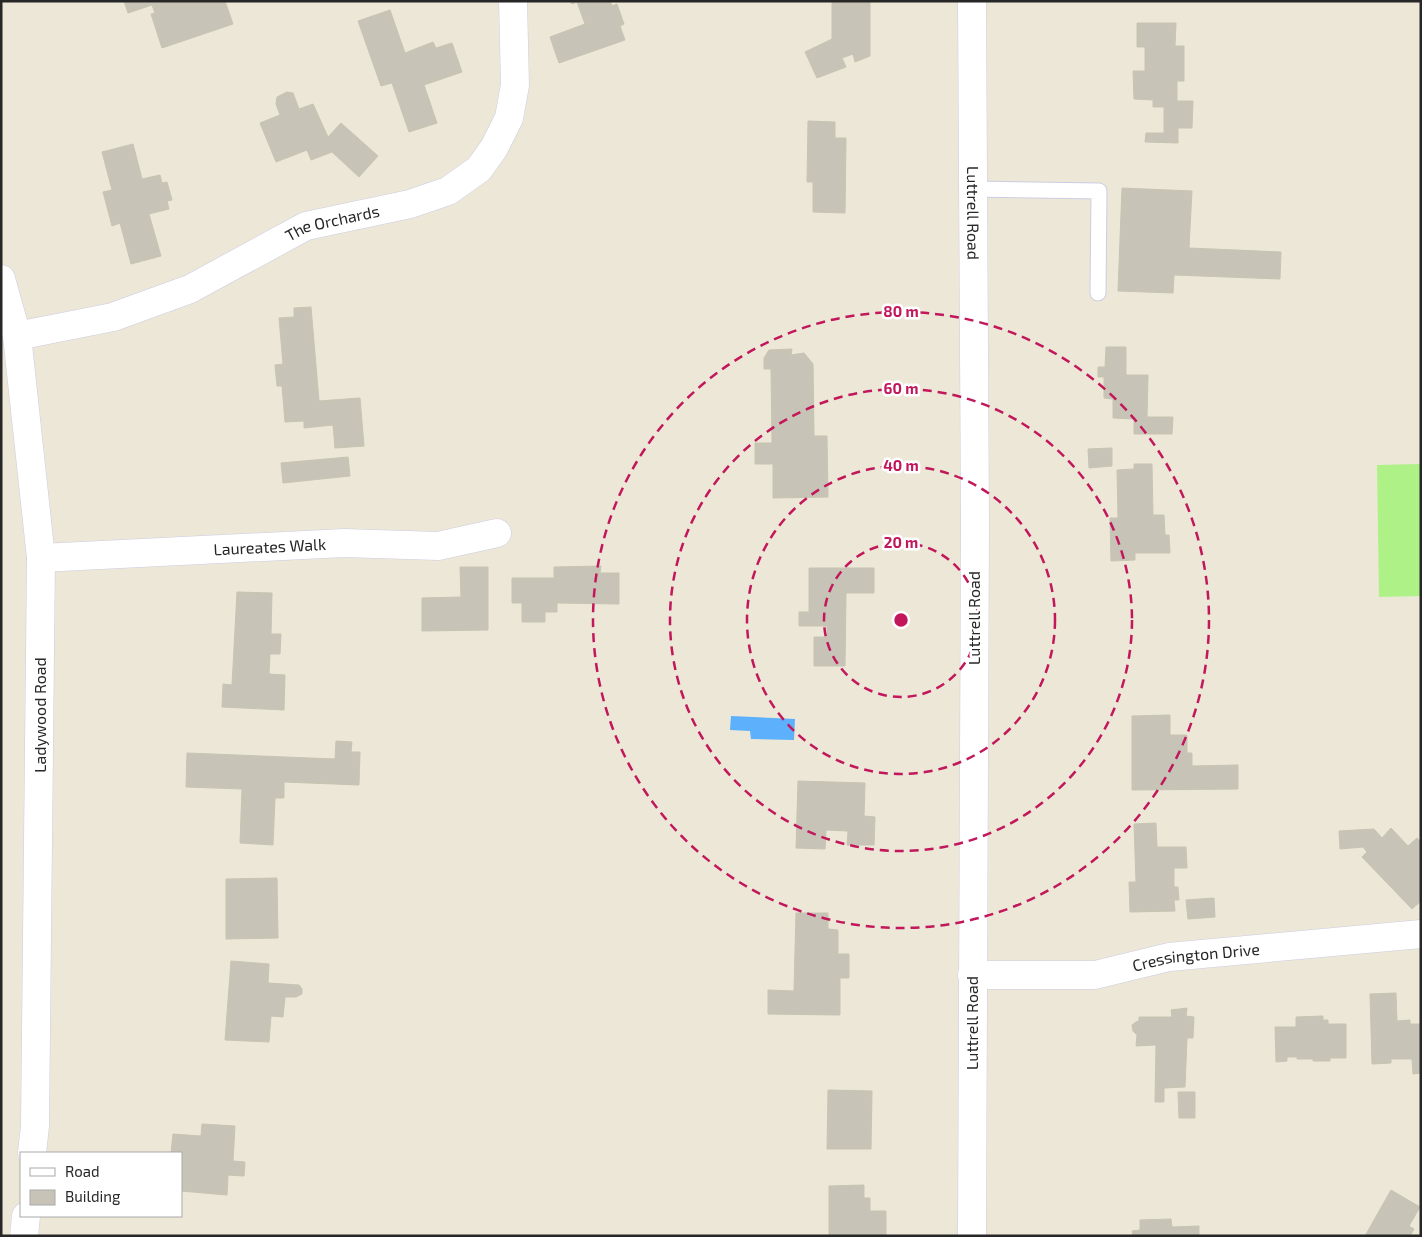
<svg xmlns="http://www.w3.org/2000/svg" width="1422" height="1237" font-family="'Exo 2',sans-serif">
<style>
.pitch{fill:#aef287}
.water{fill:#5db0fb}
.building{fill:#c7c4b7;stroke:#c7c4b1}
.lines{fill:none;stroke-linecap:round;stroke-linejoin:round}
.lane-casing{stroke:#cdcce3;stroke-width:17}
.street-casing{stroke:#cdcce3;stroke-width:29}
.lane{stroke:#fff;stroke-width:15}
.street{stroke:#fff;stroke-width:28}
.ring{fill:none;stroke:#c2185b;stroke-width:2.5;stroke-dasharray:9 6}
.labels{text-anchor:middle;stroke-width:5;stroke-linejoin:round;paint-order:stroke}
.street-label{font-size:16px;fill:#272727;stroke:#fff}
.centre{fill:#c2185b;stroke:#fff;stroke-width:2.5}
.ring-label{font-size:15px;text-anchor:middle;font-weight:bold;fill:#c2185b;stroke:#fff;stroke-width:5;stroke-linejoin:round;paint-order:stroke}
</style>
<rect width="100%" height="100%" fill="#ece7d7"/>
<path class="pitch" d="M1421,464v132l-42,1 -2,-132z"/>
<path class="water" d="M731,716l64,3 -1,21 -43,-1 -1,-8 -20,-1z"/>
<path class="building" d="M124,1h101l8,23 -71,24 -11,-34 4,-1 -3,-8 -24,8z
M570,1h40l2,5 5,-2 7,20 -4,2 5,14 -66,23 -9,-26 35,-13 -8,-22 -5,2z
M832,1h38v55l-15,6 -2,-8 -11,4 4,9 -29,11 -12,-26 27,-13z
M390,10l15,43 28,-11 3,6 16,-5 10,29 -38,13 13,38 -28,9 -17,-49 -11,3 -23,-65z
M1137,23h39l-1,23h9v35h-7v20h16l-1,27h-14v15l-33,-1 1,-9h18v-26h-11v-7l-19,-1 -1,-28h12v-24h-8z
M287,92l6,1 6,16 14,-5 15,33 13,-14 37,33 -19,21 -27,-25 -21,8 -4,-10 -31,12 -16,-39 20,-8 -4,-11 1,-7z
M808,121l27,1v16h11l-1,75 -32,-1v-30h-6z
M133,144l9,35 18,-4 2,8 5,-1 5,18 -5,1 2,8 -20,5 12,42 -30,8 -11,-41 -8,3 -9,-34 9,-2 -10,-38z
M1122,188l70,3 -3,57 92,4 -1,27 -106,-4 -1,18 -55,-2z
M311,307l8,94 41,-3 4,48 -29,2 -2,-23 -29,3v-7l-19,1 -3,-36h-5l-2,-21 8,-1 -4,-46 15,-1v-9z
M1106,347h20v28h22l-1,42h26l-1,17h-38v-15l-21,-1v-19l-9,-1v-21h-6v-10h7z
M792,349l-1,6 13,-2 9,11 1,72h13l1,61 -55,1v-34h-18v-21h17l-1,-74h-7v-11l5,-8z
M1112,448v18l-23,2 -1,-19z
M348,457l2,19 -67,7 -2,-20z
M1134,464h18l1,51h11l1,20h4l1,18h-35v7l-24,1 -1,-43h8l-1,-48 17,-1z
M601,566l-1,7h19v31l-62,-1v9h-12v10h-23v-19h-10v-25h42v-11z
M460,567h28v63l-66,1v-33l39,-1z
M809,568h65v25h-28l-1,73h-31v-29h13v-11h-28v-14h10z
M237,592l35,1 -1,41h10l-1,20h-10l-1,20 16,1 -1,35 -62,-3 1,-23 9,1z
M1170,715v20h17v18h5v13l46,-1v24l-106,1v-74z
M336,741l16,1 -1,10h9l-1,33 -75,-3v16h-9l-2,47 -33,-2 2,-54 -56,-2 1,-34 148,6z
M798,781l67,2 -1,33 11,1 -1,28h-27l1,-14 -22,-1 -1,19 -29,-1z
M1156,823l1,24h29l1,21h-13v19h4l1,13h-5l1,11 -45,1 -1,-30h7l-2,-58z
M1391,828l17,18 9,-8 4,4v59l-9,8 -50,-52 5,-5 -4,-5 -23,2 -1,-18 35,-2 8,9z
M277,878l1,60 -52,1v-60z
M1214,898l1,19 -27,2 -2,-19z
M796,913h32v16l10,1v24h11v24h-9v37l-72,-1v-24l26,1z
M231,961l38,3 -1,19 31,2 3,4v5l-6,3h-11l-2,20 -12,-1 -2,26 -44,-2z
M1396,993l1,28 13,-1v4h11v49l-8,1 -1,-15h-21v4l-19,1 -2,-70z
M1187,1008l-1,8 8,1 -1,21h-6l-2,49 -21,1v14h-9l1,-57 -20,1 1,-11 -4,-4 -1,-6 4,-3 3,-1v-4h33l-1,-7z
M1323,1016v4h5v4h18v34h-16v3h-17v-2h-16v-2h-10v4l-11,1 -1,-35h21v-10z
M828,1090l44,1 -1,58h-44z
M1178,1092h17v26h-16z
M202,1124l33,2 -2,35 12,1 -1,14 -16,-1 -1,20 -46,-4v-38h-10l2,-19 28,2z
M864,1185v13h6v13h16v25h-57v-50z
M1391,1190l29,17 -11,19 5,3 -4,7h-45z
M1171,1219l1,8 27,-1v10h-66l-1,-5 8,-1v-10z"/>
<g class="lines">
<defs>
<path id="lane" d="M973,189l126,2 -1,102"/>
<g id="street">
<path id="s1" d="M972,1l3,523 -3,712"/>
<path d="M1,279l16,57 24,222 -6,568 -3,27"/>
<path id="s2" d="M17,336l96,-19 77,-28 116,-63 104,-22 38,-13 31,-22 15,-21 15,-30 6,-33 -2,-84"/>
<path id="s3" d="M41,558l303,-15 94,3 59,-13"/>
<path id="s4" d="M972,975h123l74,-18 252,-23"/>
<path d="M24,1236l2,-20"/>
</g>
</defs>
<use href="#lane" class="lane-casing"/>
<use href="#street" class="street-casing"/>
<use href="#lane" class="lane"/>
<use href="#street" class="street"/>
</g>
<g class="ring">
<circle cx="901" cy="620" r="77"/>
<circle cx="901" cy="620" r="154"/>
<circle cx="901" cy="620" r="231"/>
<circle cx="901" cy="620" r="308"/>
</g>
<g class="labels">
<g class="street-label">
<text dy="6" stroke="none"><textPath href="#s1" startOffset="212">Luttrell Road</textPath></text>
<text dy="6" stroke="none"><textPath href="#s2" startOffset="338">The Orchards</textPath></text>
<text dy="6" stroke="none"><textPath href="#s3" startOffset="229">Laureates Walk</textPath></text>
<text transform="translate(974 618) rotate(-90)" y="6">Luttrell Road</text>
<text transform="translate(40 715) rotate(-90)" y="6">Ladywood Road</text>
<text dy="6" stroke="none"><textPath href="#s4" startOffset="226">Cressington Drive</textPath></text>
<text transform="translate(972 1023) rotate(-90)" y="6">Luttrell Road</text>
</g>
</g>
<circle cx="901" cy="620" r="8" class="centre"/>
<g class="ring-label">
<text x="901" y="317">80 m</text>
<text x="901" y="394">60 m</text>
<text x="901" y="471">40 m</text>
<text x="901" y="548">20 m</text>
</g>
<rect width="1422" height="1237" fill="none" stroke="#272727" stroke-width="5"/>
<rect x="20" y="1152" width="162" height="65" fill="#ffffff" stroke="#a9a9a9"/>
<rect x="30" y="1168" width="25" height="8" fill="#ffffff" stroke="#a9a9a9"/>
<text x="65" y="1177" font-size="15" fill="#272727">Road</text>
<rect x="30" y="1190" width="25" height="15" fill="#c7c4b7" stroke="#a9a9a9"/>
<text x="65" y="1202" font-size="15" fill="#272727">Building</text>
</svg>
